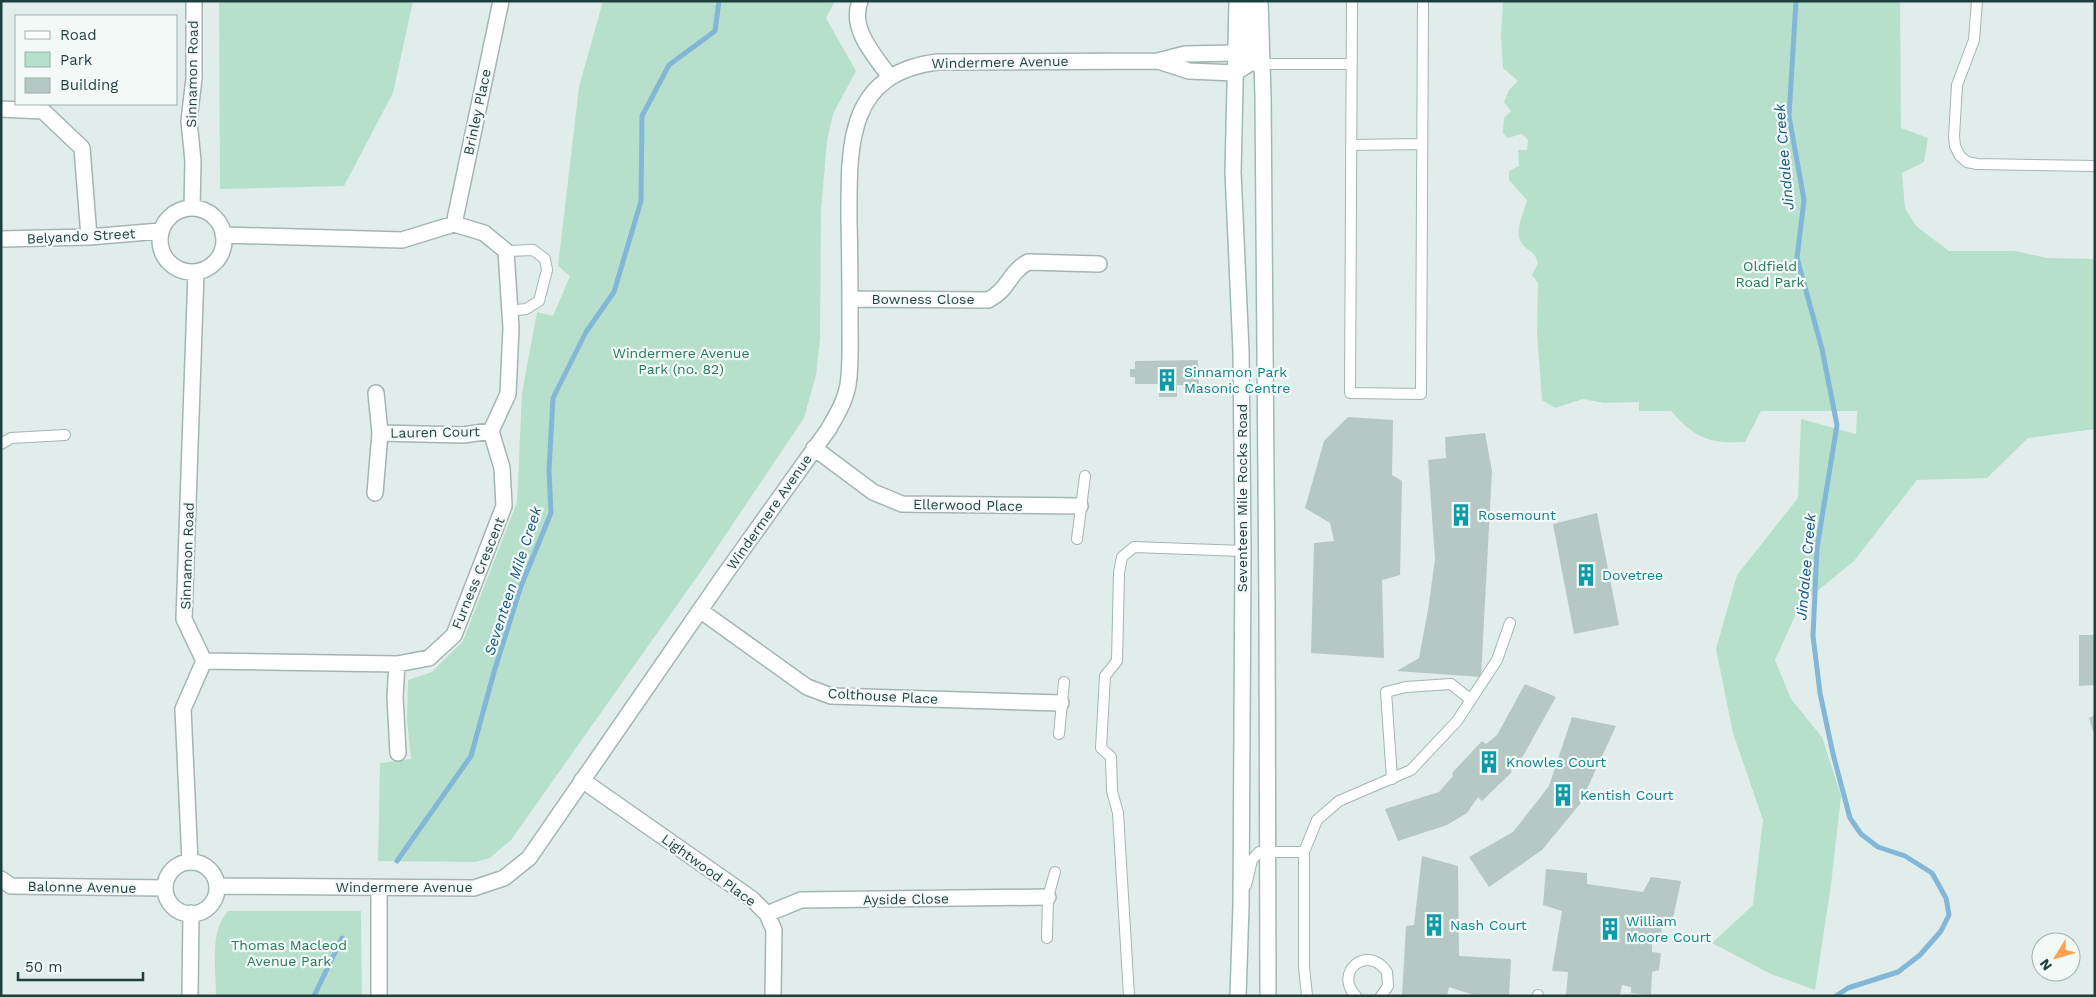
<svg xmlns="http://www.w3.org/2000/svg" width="2096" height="997" font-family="'Work Sans',sans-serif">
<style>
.green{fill:#b7e0cc}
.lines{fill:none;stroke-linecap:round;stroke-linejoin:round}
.stream{stroke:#83b7d7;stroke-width:5}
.building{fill:#b6c8c4}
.service-casing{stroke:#a3b5b3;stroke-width:12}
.minor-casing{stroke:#a3b5b3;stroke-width:18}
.secondary-casing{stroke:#9ebab6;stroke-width:18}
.service{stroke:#fff;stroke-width:10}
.minor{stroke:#fff;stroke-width:15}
.secondary{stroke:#fff;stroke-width:15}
.labels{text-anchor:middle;stroke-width:4.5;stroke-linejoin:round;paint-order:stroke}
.street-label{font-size:14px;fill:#1f3f3e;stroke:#f2f9f7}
.park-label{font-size:14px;fill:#267a59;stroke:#f2f9f7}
.culture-label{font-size:14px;fill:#0d838f;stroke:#f2f9f7;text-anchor:start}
.water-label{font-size:15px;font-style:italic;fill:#145681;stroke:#f2f9f7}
</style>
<rect width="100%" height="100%" fill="#e1edea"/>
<path class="green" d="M219,1h194l-20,92 -49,93 -124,3z
M603,1h232l-9,17 30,53 -23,43 -6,27 -6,69 -1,128 -4,37 -12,43 -98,146 -195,276 -21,18 -15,4 -97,-1 2,-98 31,-4 -4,-39 1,-40 24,-8 31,-31 54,-139 5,-109 15,-81 16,4 17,-40 -12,-10 21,-179z
M1503,1h397l1,127 27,10 -4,24 -22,11 3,35 11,18 33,25h66l32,7 48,1v170l-67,9 -41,40 -70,2 -63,81 -54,44 -25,55 16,39 31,38 19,59 -10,89 -16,105 -44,-16 -59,-31 41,-38 10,-85 -30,-87 -17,-84 21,-74 61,-77 3,-79 55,15 1,-23h-96l-16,31c-36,2 -50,-4 -74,-31h-32v-9l-35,1 -21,-4 -28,9 -13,-8 -5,-68 1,-49 -6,-8 6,-12c-4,-13 -7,-9 -15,-18 -11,-12 1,-32 4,-45l-18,-20v-9l10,-5 -1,-16h9l1,-10 -6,-6 -15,4 -4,-5 1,-15 7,-7 -7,-9 5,-12 9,-9 -15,-13 -2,-32z
M228,911h133l1,85h-146c0,-28 -7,-64 12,-85z"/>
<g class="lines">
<path class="stream" d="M1796,1l-7,115 15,84 -7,58 25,91 15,76 -20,123 -4,88 7,57 13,61 17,64 11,16 17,13 27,9 27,17 14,25 3,17 -8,16 -21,24 -22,17 -50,16 -12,8
M397,861l74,-105 23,-84 27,-86 30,-73 -2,-43 4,-72 33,-66 28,-40 27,-91 1,-85 27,-51 46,-34 4,-30
M314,996l28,-58"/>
</g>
<path class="building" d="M1198,360l1,26h-2v3h-14v-4h-6v12h-18v-13h-24v-7h-5v-8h5v-8z
M1348,417l45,3 -1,55 10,6 -2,94 -18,5 2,78 -73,-5 3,-110 20,-2 -4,-18 -25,-15 19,-67z
M1485,433l7,38 -11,206 -84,-6 22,-13 9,-48 7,-51 -7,-99 18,-2 -1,-21z
M1597,513l22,112 -45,9 -21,-110z
M2079,635h16v50l-16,1z
M1525,684l31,13 -33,59 -13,12 2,4 -30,29 -4,-4 -11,16 -20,12 -49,16 -13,-32 54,-17 14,-16 -1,-3 30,-32 4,3 11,-9z
M2095,715v19h-1l-5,-16z
M1572,717l44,9 -36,78 -38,46 -53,37 -20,-30 44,-25 36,-46z
M1422,856l36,10 1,90 52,3 -2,37h-32l-28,-9 -2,9h-45l4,-70 8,-1z
M1546,869l41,4v11l56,8 8,-15 30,4 -8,37h-11l-1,22 -9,-1v13l9,1 -2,17 -7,2 -1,23 -20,-2v-6l-9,-2 -2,10 -4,1h-50l2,-24 -16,-1 10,-60 -19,-6z"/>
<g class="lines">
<defs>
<path id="service" d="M1352,1l-2,392 71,1 2,-393
M1977,1l-3,39 -17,45 -3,51 1,10 5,10 7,6 10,2 118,2
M1263,64h88
M1351,145l71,-1
M506,251l27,-1 12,9 2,11 -8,31 -13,8 -18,2
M1,444l10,-6 54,-3
M1077,539l8,-63
M1059,734l5,-52
M1392,779l-6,-87 20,-5 45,-3 20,16
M1304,852l13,-32 22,-19 72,-31 46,-49 40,-61 13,-37
M1246,885l6,-25 7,-8h45v115l3,29
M1047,938l1,-41 7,-25
M1538,995v1
M1129,996l-11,-183 -6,-22 -1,-34 -10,-9 4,-72 12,-15 2,-88 3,-16 12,-10 109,4
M1356,996c-23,-23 11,-53 31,-24l1,14 -7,10"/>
<path id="minor" d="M860,1c-11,28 15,55 30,76
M1158,61l31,10 46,2 15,-10 -2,-62
M1,109l42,2 39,37 7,89
M192,207l1,-46 -4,-40 5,-43v-77
M160 240a32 32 0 1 1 64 0a32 32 0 1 1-64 0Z
M454,224l47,-223
M1,239l88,-2 71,-6
M850,299l138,1c21,-10 20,-27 40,-38l71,2
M380,433l83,2 28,-4
M814,448l59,44 29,12 178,2
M375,493l5,-60 -4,-40
M701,611l106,76 24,9 230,7
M204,661l193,3 32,-6 25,-23 50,-129 -2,-38 -11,-37 17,-37 3,-66 -5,-77 -22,-18 -30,-9 -52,16 -179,-5
M397,664l-2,33 3,56
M582,780l170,119 15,15 7,16 -1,66
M190,862l-7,-153 21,-48 -20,-42 12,-347
M165 888a26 26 0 1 1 52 0a26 26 0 1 1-52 0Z
M1,879l10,7 154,2
M217,886l257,2 30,-10 25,-20 194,-281 105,-147c8,-14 17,-28 20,-45 3,-19 2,-40 2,-60 0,-35 0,-69 -1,-103 0,-74 -4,-149 89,-160l220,-1 27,-7 50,-1 15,10 13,1
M379,888v108
M767,914l34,-14 247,-3
M190,996l1,-83"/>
<path id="secondary" d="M1237,1l-4,171 8,179 2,200 -2,355 -3,90
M1260,1l3,95 4,508 1,392"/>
</defs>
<use href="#service" class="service-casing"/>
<use href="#minor" class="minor-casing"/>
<use href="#secondary" class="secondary-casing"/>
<use href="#service" class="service"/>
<use href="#minor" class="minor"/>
<use href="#secondary" class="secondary"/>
</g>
<defs>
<symbol id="building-bare" viewBox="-9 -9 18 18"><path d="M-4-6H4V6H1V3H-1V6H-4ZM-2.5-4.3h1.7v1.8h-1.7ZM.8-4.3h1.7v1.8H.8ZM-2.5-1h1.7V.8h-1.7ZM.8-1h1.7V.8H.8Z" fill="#0f9aa8" stroke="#f2f9f7" stroke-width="2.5" paint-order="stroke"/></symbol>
</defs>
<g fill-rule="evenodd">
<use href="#building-bare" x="1151" y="364" width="32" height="32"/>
<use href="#building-bare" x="1445" y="499" width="32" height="32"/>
<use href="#building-bare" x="1570" y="559" width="32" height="32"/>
<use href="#building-bare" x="1473" y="746" width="32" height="32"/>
<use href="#building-bare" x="1547" y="779" width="32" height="32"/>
<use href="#building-bare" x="1418" y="909" width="32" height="32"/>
<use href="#building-bare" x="1594" y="913" width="32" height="32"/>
</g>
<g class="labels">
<g class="street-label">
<text transform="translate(1000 62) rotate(-1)" y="5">Windermere Avenue</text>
<text transform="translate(192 74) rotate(-89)" y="5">Sinnamon Road</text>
<text transform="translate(477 112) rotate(-78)" y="5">Brinley Place</text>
<text transform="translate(81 236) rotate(-3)" y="5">Belyando Street</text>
<text x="923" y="304">Bowness Close</text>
<text transform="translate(435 432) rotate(-1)" y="5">Lauren Court</text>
<text transform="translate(1242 498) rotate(-90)" y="5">Seventeen Mile Rocks Road</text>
<text transform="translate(968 505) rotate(1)" y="5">Ellerwood Place</text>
<text transform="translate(769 512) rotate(-55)" y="5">Windermere Avenue</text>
<text transform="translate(187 556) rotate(-88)" y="5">Sinnamon Road</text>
<text transform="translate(478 573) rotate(-68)" y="5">Furness Crescent</text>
<text transform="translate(883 696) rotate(3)" y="5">Colthouse Place</text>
<text transform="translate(709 870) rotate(36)" y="5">Lightwood Place</text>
<text transform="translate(82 887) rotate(1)" y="5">Balonne Avenue</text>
<text x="404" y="892">Windermere Avenue</text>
<text transform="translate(906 899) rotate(-1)" y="5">Ayside Close</text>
</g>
<g class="park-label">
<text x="1770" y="271">Oldfield<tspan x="1770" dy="16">Road Park</tspan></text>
<text x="681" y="358">Windermere Avenue<tspan x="681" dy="16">Park (no. 82)</tspan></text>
<text x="289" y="950">Thomas Macleod<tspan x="289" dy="16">Avenue Park</tspan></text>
</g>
<g class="culture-label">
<text x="1184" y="377">Sinnamon Park<tspan x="1184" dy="16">Masonic Centre</tspan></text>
<text x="1478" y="520">Rosemount</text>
<text x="1602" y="580">Dovetree</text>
<text x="1506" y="767">Knowles Court</text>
<text x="1580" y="800">Kentish Court</text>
<text x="1626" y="926">William<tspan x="1626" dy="16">Moore Court</tspan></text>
<text x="1450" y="930">Nash Court</text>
</g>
<g class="water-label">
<text transform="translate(1784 157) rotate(-95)" y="5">Jindalee Creek</text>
<text transform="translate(1806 567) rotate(-85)" y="5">Jindalee Creek</text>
<text transform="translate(513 581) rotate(-72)" y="5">Seventeen Mile Creek</text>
</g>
</g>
<rect width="2096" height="997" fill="none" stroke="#1f3f3e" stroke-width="5"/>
<rect x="15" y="15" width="162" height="90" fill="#f2f9f7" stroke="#9eafad"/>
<rect x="25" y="31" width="25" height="8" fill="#ffffff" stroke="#9eafad"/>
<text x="60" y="40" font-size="15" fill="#1f3f3e">Road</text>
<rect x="25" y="52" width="25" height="15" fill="#b7e0cc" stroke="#9eafad"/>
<text x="60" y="65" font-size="15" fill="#1f3f3e">Park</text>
<rect x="25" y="78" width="25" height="15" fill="#b6c8c4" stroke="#9eafad"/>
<text x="60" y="90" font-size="15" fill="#1f3f3e">Building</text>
<g transform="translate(2056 957) rotate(233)"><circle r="24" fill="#f2f9f7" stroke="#9eafad"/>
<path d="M0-4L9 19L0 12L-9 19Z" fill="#ffa14d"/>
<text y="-8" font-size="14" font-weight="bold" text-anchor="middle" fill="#1f3f3e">N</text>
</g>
<path d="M18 972v8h125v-8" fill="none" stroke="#1f3f3e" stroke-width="2.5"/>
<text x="25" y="972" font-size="15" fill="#1f3f3e" stroke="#f2f9f7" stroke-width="4" paint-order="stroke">50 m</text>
</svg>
